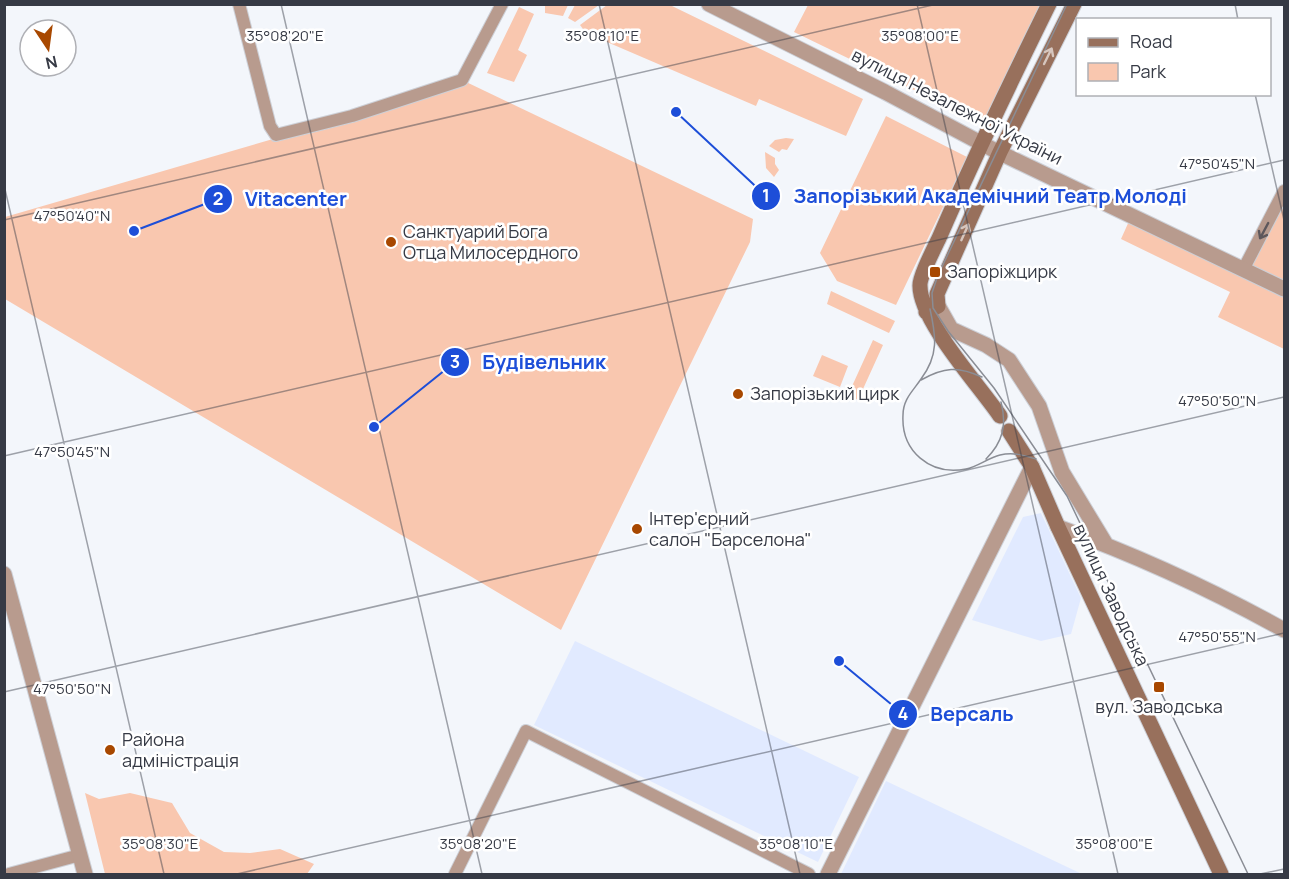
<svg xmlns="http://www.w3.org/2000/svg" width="1289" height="879" font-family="Manrope,sans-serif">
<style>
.built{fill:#e1eaff}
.green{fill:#f9c7af}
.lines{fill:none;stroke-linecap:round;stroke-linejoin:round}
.minor-casing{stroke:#cdd0d7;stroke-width:14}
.tertiary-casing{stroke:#cdd0d7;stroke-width:17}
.secondary-casing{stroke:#cdd0d7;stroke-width:17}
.minor{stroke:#b89b8e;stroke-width:12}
.tertiary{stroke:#b89b8e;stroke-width:15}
.secondary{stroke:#98705c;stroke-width:15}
.tram{stroke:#8a8d95;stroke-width:1.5}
.oneway{stroke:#d6c6be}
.oneway2{stroke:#5d575b}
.ticks{fill:none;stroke:#363a45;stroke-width:1.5;stroke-opacity:0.45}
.poi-dot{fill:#a84800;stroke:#fff;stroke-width:2}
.labels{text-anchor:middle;stroke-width:5;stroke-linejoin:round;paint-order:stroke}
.street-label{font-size:18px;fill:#363a45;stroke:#fff}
.poi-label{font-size:18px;fill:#363a45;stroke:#fff;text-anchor:start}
.ticks-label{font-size:15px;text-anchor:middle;fill:#363a45;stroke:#fff;stroke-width:5;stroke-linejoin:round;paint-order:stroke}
.leader{fill:none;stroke:#1d4ed8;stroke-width:2}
.callout-dot{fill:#1d4ed8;stroke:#fff;stroke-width:2}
.mark-label{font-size:18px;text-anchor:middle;font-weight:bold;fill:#fff}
.callout-label{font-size:20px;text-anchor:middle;font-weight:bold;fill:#1d4ed8;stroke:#fff;stroke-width:5;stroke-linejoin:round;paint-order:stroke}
</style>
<rect width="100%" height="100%" fill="#f3f6fb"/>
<path class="built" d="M1041,513l40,85 -10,36 -30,7 -69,-21 51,-103z
M575,641l284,136 -41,85 -284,-137z
M886,781l196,93h-241z"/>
<path class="green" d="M545,5v-1l23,1 -5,11 -18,-3z
M575,5v-1l24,1 -24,17 -7,-4z
M607,5h63l193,94 -17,37 -87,-37 -3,7 -170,-73 -6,-8z
M808,5h234l-58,119 -190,-92z
M519,7l15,7 -16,36 9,5 -13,27 -27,-9z
M462,80l291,139 -3,23 -189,388 -556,-331v-82l347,-101z
M886,116l81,41 -71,148 -59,-24 -17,-28z
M786,138l8,1 -7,11 -5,-1 -3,3 -10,-6 6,-6z
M765,152l10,6v6l4,6 -5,7 -8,-9z
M1284,191v99l-41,-20z
M1130,219l154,75v55l-66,-32 12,-25 -109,-53z
M831,291l64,30 -6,12 -62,-29z
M873,340l10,5 -25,55 -10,-5z
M822,355l26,11 -8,21 -27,-11z
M85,793l14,6 31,-6 42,10 18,30 34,19 26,1 30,-4 34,15 -7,10h-202z"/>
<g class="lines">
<defs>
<path id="minor" d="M239,4l31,122 6,9 76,-19 110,-36 40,-76
M1243,270l41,-79
M9,874l71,-19
M455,874l71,-143 283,143"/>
<path id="tertiary" d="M709,4l176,88 107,57 292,140
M938,306l13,23 35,16 23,15 30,46 23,66 43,71
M1058,527c78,28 154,63 226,103
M4,574l81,300
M828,874l204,-407"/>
<path id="secondary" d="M926,312l12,-6 -1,-12 63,-142 74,-148
M1000,416c-21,-31 -80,-95 -80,-130 -1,-9 16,-41 20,-50 34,-79 71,-155 109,-232
M1009,431l23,36 26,60 163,347"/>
</defs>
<use href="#minor" class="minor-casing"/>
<use href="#tertiary" class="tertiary-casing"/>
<use href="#secondary" class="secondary-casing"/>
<use href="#minor" class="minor"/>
<use href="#tertiary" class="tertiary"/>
<use href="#secondary" class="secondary"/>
<path class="tram" d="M1067,4l-129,271 -6,18 1,15 15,23 46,57 73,108 181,378
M930,309c6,27 9,46 -9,70 -8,12 -18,20 -18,36 -2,36 27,61 63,54 11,-2 22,-11 34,-14 13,-3 23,0 36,4
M921,380c23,-13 37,-14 61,-3
M986,459c17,-17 21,-34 15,-57"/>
</g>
<defs><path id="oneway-shaft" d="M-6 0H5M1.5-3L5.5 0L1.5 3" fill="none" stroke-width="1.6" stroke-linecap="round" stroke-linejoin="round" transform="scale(1.5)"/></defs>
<g class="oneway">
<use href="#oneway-shaft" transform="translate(1048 56) rotate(-64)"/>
<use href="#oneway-shaft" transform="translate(965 232) rotate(-66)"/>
</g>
<use class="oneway2" href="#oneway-shaft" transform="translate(1264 231) rotate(118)"/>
<path class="ticks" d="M281,4l201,870M599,4l201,870M917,4l201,870M1235,4l3,16M1255,94l29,126M4,185l160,689M4,220l933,-216M4,456l1280,-296M4,692l1280,-295M237,874l1047,-241M1260,874l24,-5"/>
<g class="poi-dot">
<circle cx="391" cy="242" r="6"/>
<rect x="929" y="266" width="12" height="12" rx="3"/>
<circle cx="738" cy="394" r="6"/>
<circle cx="637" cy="529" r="6"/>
<rect x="1153" y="681" width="12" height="12" rx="3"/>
<circle cx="110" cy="750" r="6"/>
</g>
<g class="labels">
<g class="street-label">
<text transform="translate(957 107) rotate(27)" y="6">вулиця Незалежної України</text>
<text transform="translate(1111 595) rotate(65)" y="6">вулиця Заводська</text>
</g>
<g class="poi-label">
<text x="403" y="238">Санктуарий Бога<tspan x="403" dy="21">Отца Милосердного</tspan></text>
<text x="947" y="278">Запоріжцирк</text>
<text x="750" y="400">Запорізький цирк</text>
<text x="649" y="525">Інтер'єрний<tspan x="649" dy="21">салон "Барселона"</tspan></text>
<text x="1159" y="713" text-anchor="middle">вул. Заводська</text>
<text x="122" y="746">Района<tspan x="122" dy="21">адміністрація</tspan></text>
</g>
</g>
<g class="ticks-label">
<text x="285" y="41">35°08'20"E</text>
<text x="602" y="41">35°08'10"E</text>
<text x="920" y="41">35°08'00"E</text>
<text x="1217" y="169">47°50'45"N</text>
<text x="72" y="221">47°50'40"N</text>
<text x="1217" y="406">47°50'50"N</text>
<text x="72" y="457">47°50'45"N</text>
<text x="1217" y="642">47°50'55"N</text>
<text x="72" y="694">47°50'50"N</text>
<text x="160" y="849">35°08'30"E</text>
<text x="478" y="849">35°08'20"E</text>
<text x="796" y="849">35°08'10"E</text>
<text x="1114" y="849">35°08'00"E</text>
</g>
<path class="leader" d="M676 112L766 196M134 231L218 199M374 427L455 362M839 661L903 714"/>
<g class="callout-dot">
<circle cx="676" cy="112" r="6"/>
<circle cx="134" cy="231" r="6"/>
<circle cx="374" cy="427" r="6"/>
<circle cx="839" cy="661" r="6"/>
<circle cx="766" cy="196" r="15"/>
<circle cx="218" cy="199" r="15"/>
<circle cx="455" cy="362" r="15"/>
<circle cx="903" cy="714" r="15"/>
</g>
<g class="mark-label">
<text x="766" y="202">1</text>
<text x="218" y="205">2</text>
<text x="455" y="368">3</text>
<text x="903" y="720">4</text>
</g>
<g class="callout-label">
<text x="990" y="203">Запорізький Академічний Театр Молоді</text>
<text x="296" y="206">Vitacenter</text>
<text x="544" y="369">Будівельник</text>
<text x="972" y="721">Версаль</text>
</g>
<rect width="1289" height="879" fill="none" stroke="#363a45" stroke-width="12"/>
<rect x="1076" y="18" width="195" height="78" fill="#ffffff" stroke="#afb0b5" stroke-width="1.5"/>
<rect x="1088" y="38" width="30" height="9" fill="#98705c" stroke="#afb0b5" stroke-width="1.5"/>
<text x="1130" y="48" font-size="18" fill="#363a45">Road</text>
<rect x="1088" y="63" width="30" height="18" fill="#f9c7af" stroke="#afb0b5" stroke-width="1.5"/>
<text x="1130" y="78" font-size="18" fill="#363a45">Park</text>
<g transform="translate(48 48) rotate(167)"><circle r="28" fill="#ffffff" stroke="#afb0b5" stroke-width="1.5"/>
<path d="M0-4.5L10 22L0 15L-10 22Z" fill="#a84800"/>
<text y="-9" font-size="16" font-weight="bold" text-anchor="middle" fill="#363a45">N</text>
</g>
</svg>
